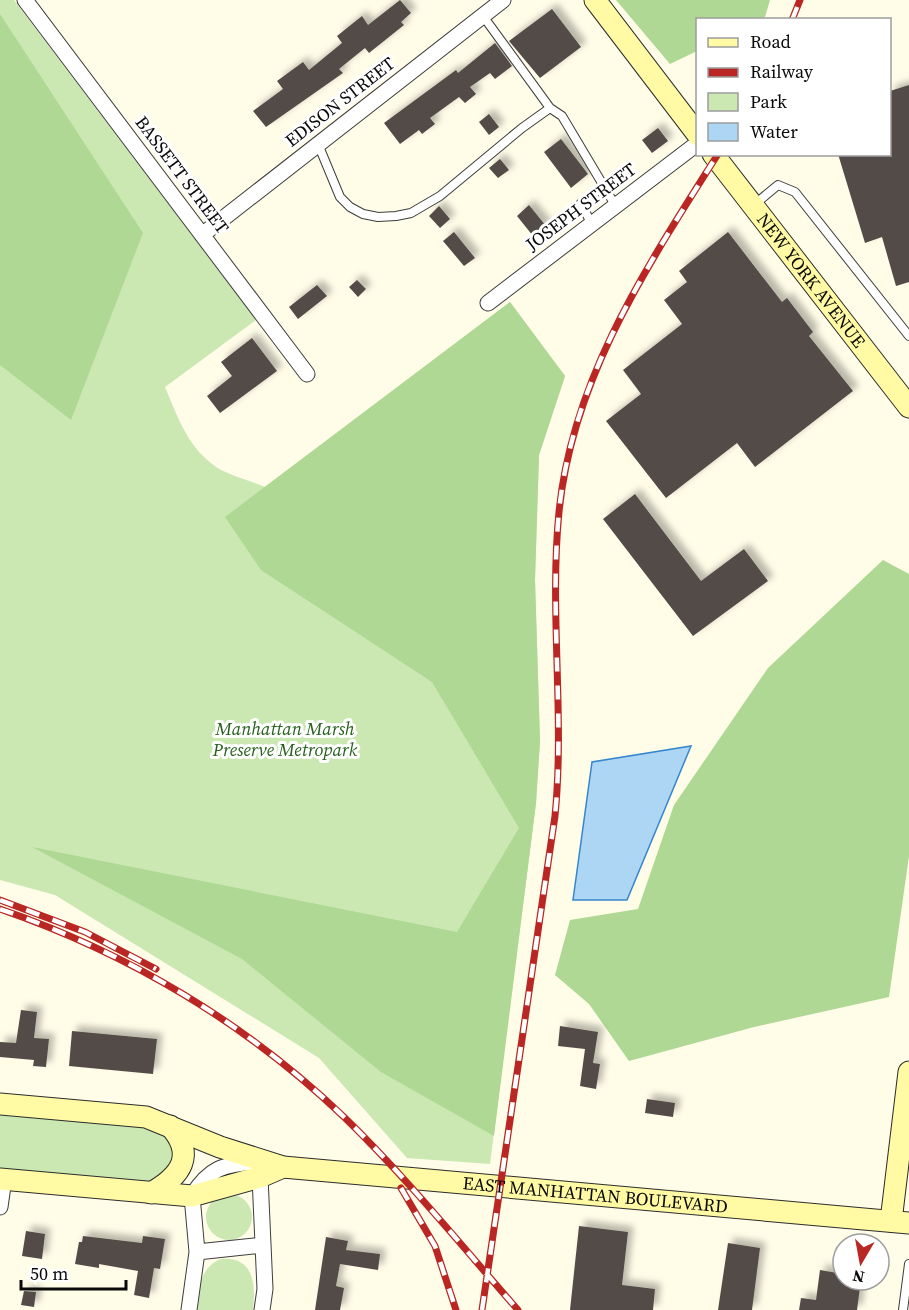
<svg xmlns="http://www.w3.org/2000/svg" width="909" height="1310" font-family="'Source Serif 4',serif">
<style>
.green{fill:#cbe8b3}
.forest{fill:#aed893}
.water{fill:#add6f5;stroke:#3586cc;stroke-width:1.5}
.building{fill:#534c47;filter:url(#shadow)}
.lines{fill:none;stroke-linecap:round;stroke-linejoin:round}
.lane-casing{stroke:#3d3d3d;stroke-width:10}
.street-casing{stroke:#3d3d3d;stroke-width:17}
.secondary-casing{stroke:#2c2c2c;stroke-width:23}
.lane{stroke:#fff;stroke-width:8}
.street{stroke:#fff;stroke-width:15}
.secondary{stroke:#fffaa3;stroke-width:21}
.rail-casing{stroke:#b92624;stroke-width:7}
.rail{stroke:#fff;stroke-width:4.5;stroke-dasharray:14;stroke-linecap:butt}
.labels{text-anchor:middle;stroke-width:6;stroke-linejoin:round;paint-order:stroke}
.street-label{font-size:18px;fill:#0a0a0a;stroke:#fff}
.park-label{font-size:18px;font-style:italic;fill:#26611c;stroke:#fff}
</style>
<defs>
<filter id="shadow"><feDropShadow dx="5.5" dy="-5.5" stdDeviation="3" flood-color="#0004"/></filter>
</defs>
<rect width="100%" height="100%" fill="#fffce8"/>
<path class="green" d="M0,0h14l242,320 -91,67c14,33 24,64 56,83 14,7 30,11 44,17l245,-185 55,74 -26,79 -4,125 5,161 -4,62 -46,361 -83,-6 -88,-100 -264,-163 -55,-15z
M0,1113l148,14 23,10 4,30 -25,15 -150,-12z
M206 1217a23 23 0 1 1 46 0a23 23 0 1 1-46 0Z
M221,1259c33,-3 35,26 32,51h-58c3,-20 5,-43 26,-51z"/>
<path class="forest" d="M616,0h154l-5,17 -4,2 -63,1 -1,31 -27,13z
M0,14l143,219 -72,187 -71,-55z
M510,302l55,74 -26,79 -4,125 5,161 -4,62 -42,333 -113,-64 -139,-113 -210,-112 425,85 62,-104 -87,-146 -171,-112 -36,-53z
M883,560l26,14v282l-20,141 -135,30 -125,34 -40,-57 -34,-29 15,-55 68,-11 36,-104 94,-137z"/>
<path class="water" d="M691,746l-64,154h-54l19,-138z"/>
<path class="building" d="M400,0l11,13 -10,9 3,3 -35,28 -4,-5 -26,21 4,4 -77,54 -13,-16 30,-22 -6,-8 26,-19 6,8 33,-27 -5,-7 25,-20 6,9z
M552,9l29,38 -41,31 -31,-37z
M495,43l17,23 -17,13 -5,-6 -20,14 6,7 -11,9 -6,-6 -29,21 5,6 -13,10 -3,-4 -19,14 -16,-21 72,-53 2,3z
M909,85v197l-13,4 -14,-49 -17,6 -27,-89h52v-63z
M489,114l10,13 -10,8 -10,-13z
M658,128l10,13 -16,12 -10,-13z
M561,139l27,35 -17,14 -27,-36z
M500,159l9,11 -11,8 -9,-10z
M529,205l17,21 -13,10 -16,-20z
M439,206l11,13 -10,9 -11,-12z
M454,232l21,26 -11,8 -21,-25z
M728,232l54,70 5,-4 26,34 -4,4 44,55 -98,76 -18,-24 -71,55 -60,-77 35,-27 -18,-24 59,-46 -18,-24 23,-18 -8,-11z
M357,280l9,9 -8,8 -9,-10z
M317,285l10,11 -29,23 -9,-12z
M252,338l25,33 -57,42 -13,-17 25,-20 -11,-14z
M635,494l66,87 43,-32 24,32 -75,55 -90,-117z
M21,1010l16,2 -3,26 15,1 -3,28 -13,-1 1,-6 -34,-3v-15l16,1z
M560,1026l38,6 -5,31 7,1 -4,25 -16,-3 5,-37 -27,-3z
M72,1031l85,8 -4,35 -84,-8z
M647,1099l28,4 -2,14 -28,-4z
M579,1226l49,6 -6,53 33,4 -2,21h-83z
M26,1231l19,3 -3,25 -20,-3z
M83,1236l59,7 1,-7 22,3 -5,30 -6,-1 -5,30 -15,-3 4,-24 -39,-7v4l-24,-4 4,-22h3z
M326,1237l22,4 -2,9 34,4 -2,16 -38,-6 -4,22 8,2 -4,22h-25z
M728,1243l32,5 -8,62h-34z
M820,1270l23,4v6h18l-4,30h-58l2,-12 15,2z
M24,1291l12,1 -2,15 -13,-2z"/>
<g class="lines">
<defs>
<path id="lane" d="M550,108l12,8 53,89
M318,144l22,53 10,10 13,7 15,3 18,-1 15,-3 29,-17 82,-68 28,-20 -67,-92
M755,204l23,-19 17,7 114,144
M591,223l-10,-20 22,-16
M903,1310l6,-46"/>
<path id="street" d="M25,0l282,374
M202,235l301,-235
M488,303l210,-160
M260,1177l5,112 -3,21
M0,1207l4,-28
M197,1252l66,-7
M189,1310l8,-58 -5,-56c17,-28 32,-32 63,-34"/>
<g id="secondary">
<path d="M595,0l103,135"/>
<path id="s1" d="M713,154l196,253"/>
<path id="s2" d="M0,1104l146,13 74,30 63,20 626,56"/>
<path d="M0,1179l192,17 68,-19 23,-10"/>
<path d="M151,1193c30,-17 45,-38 19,-67"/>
<path d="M891,1221l18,-149"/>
</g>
</defs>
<use href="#lane" class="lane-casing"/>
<use href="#street" class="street-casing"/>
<use href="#secondary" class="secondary-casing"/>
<use href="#lane" class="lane"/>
<use href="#street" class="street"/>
<use href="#secondary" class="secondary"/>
<defs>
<path id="rail" d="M792,20l8,-20
M0,900l85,32 71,37
M0,909c128,44 246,114 344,208 62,60 117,128 174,193
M401,1188l34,58 21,64
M482,1310l73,-494c10,-102 -6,-203 4,-304 13,-134 89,-247 159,-358"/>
</defs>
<use href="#rail" class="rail-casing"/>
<use href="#rail" class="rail"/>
</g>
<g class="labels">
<g class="street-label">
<text transform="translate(340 102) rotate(-38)" y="6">EDISON STREET</text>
<text transform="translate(182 175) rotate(53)" y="6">BASSETT STREET</text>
<text transform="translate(581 207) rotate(-37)" y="6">JOSEPH STREET</text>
<text dy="6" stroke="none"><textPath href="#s1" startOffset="160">NEW YORK AVENUE</textPath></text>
<text dy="6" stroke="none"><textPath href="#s2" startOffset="606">EAST MANHATTAN BOULEVARD</textPath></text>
</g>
<g class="park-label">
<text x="285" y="735">Manhattan Marsh<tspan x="285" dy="21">Preserve Metropark</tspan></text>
</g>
</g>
<rect x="696" y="18" width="195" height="138" fill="#ffffff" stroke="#9d9d9d" stroke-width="1.5"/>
<rect x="708" y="38" width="30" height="9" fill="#fffaa3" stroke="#9d9d9d" stroke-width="1.5"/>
<text x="750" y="48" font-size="18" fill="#0a0a0a">Road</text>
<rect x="708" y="68" width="30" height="9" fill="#b92624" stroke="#9d9d9d" stroke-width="1.5"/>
<text x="750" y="78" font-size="18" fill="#0a0a0a">Railway</text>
<rect x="708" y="93" width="30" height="18" fill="#cbe8b3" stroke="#9d9d9d" stroke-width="1.5"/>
<text x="750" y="108" font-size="18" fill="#0a0a0a">Park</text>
<rect x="708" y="123" width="30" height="18" fill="#add6f5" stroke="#9d9d9d" stroke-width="1.5"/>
<text x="750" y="138" font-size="18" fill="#0a0a0a">Water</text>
<g transform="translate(861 1262) rotate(190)"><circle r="28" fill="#ffffff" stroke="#9d9d9d" stroke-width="1.5"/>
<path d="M0-4.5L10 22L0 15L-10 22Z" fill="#b92624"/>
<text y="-9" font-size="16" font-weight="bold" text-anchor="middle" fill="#0a0a0a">N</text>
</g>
<path d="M21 1280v9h105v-9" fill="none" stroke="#0a0a0a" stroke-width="3"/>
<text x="30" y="1280" font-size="18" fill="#0a0a0a" stroke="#ffffff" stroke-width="4.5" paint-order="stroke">50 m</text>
</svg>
